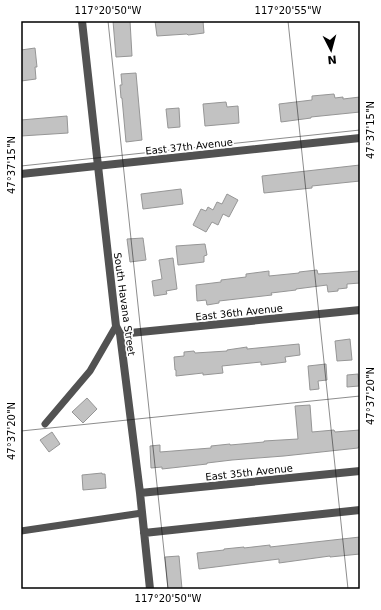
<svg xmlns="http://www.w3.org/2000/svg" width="381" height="610" font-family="'DejaVu Sans',sans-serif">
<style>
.building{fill:#c2c2c2;stroke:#969696}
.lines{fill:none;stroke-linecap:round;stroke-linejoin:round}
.service{stroke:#525252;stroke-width:7}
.minor{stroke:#525252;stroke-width:8}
.tertiary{stroke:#525252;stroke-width:8}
.ticks{fill:none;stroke:#000;stroke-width:1;stroke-opacity:0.45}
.labels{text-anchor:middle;stroke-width:3.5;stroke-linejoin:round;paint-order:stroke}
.street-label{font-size:10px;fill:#000;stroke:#fff}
.neatline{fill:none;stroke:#000;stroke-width:1.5}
.ticks-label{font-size:10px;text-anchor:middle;fill:#000}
</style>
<rect width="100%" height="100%" fill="#fff"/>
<path class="building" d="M113,21h17l2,35 -16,1z
M155,21h48l1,12 -16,2 -1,-1 -30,2z
M35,48l2,19h-2l1,12 -15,2v-31z
M136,73l6,67 -16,2 -4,-44h-1l-1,-13h2l-1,-11z
M334,94l1,4 8,-1v2l17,-2v15l-49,5v1l-30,4 -2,-18 33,-4v-4z
M226,102l1,5 11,-1 1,17 -34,3 -2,-22z
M179,108l1,19 -12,1 -2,-19z
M67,116l1,17 -47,3v-16z
M360,165v16l-48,5v2l-48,5 -2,-17z
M181,189l2,15 -40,5 -2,-15z
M227,194l11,6 -9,17 -6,-3 -5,11 -6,-3 -6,10 -13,-7 8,-16 5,2 2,-4 5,3 4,-8 5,2z
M143,238l3,22 -16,2 -3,-23z
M205,244l2,11 -3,1v6l-26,3 -2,-19z
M173,258l4,31 -11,2 1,3 -13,2 -2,-15 10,-2 -3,-19z
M317,270l1,4 42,-3v12l-13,1v4l-9,1v2l-10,1 -1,-7 -31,4v1l-25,3 1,2 -53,6v2l-12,2 -1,-5 -9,1 -1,-16 25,-3v-2l25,-3v-3l23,-3v5l30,-3v-1z
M350,339l2,21 -15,1 -2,-20z
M299,344l1,11 -15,2 1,5 -25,3v-3l-39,4 1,7 -20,2v-2l-27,3v-6h-1l-1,-13 10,-1v-4l10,-1 1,2 32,-2v-1l20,-3v2z
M326,364l1,16 -9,1 1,8 -9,1 -2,-24z
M358,374l1,12 -12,1v-12z
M87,398l10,11 -14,14 -11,-11z
M310,405l2,27 22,-2 1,2 25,-2v16h-1l-1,2 -74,8 -52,4 -25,3v1l-45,5v-2l-11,1 -1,-22 10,-1v7l51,-4v-2l19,-2v1l34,-3v-1l34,-2 -3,-33z
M52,432l8,12 -11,8 -9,-12z
M102,473v1h3l1,14 -23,2 -1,-15z
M360,537v17l-30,3v-1l-51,7v-4l-80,10 -2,-16 27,-3v-1l20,-2v1l26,-3v2z
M179,556l3,33h-14l-3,-32z"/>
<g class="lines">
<path class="service" d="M45,424l45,-53 26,-45
M21,531l121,-18"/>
<path class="minor" d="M98,166l18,160 4,8 20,159 10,96
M120,334l240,-24
M140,493l220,-22
M144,533l216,-23"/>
<path class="tertiary" d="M82,21l16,145
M21,174l339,-36"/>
</g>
<path class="ticks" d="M108,21l60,568M288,21l60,568M21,166l339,-36M21,431l339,-35"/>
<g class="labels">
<g class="street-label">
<text transform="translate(189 146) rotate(-6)" y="4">East 37th Avenue</text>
<text transform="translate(125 304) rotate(82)" y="4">South Havana Street</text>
<text transform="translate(239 312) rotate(-6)" y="4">East 36th Avenue</text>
<text transform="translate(249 472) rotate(-6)" y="4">East 35th Avenue</text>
</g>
</g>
<rect width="381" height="610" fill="none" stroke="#ffffff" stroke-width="44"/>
<g transform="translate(331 50) rotate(174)" stroke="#ffffff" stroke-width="3" paint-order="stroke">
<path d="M0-3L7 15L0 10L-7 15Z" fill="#000000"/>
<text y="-6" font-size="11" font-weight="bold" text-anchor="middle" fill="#000000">N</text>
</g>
<rect x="22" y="22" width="337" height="566" class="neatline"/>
<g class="ticks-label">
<text x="108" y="14">117°20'50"W</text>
<text x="288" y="14">117°20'55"W</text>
<text transform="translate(370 130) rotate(-90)" y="4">47°37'15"N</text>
<text transform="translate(11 165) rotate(-90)" y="4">47°37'15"N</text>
<text transform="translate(370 396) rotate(-90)" y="4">47°37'20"N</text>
<text transform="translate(11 431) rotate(-90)" y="4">47°37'20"N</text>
<text x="168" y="602">117°20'50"W</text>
</g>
</svg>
